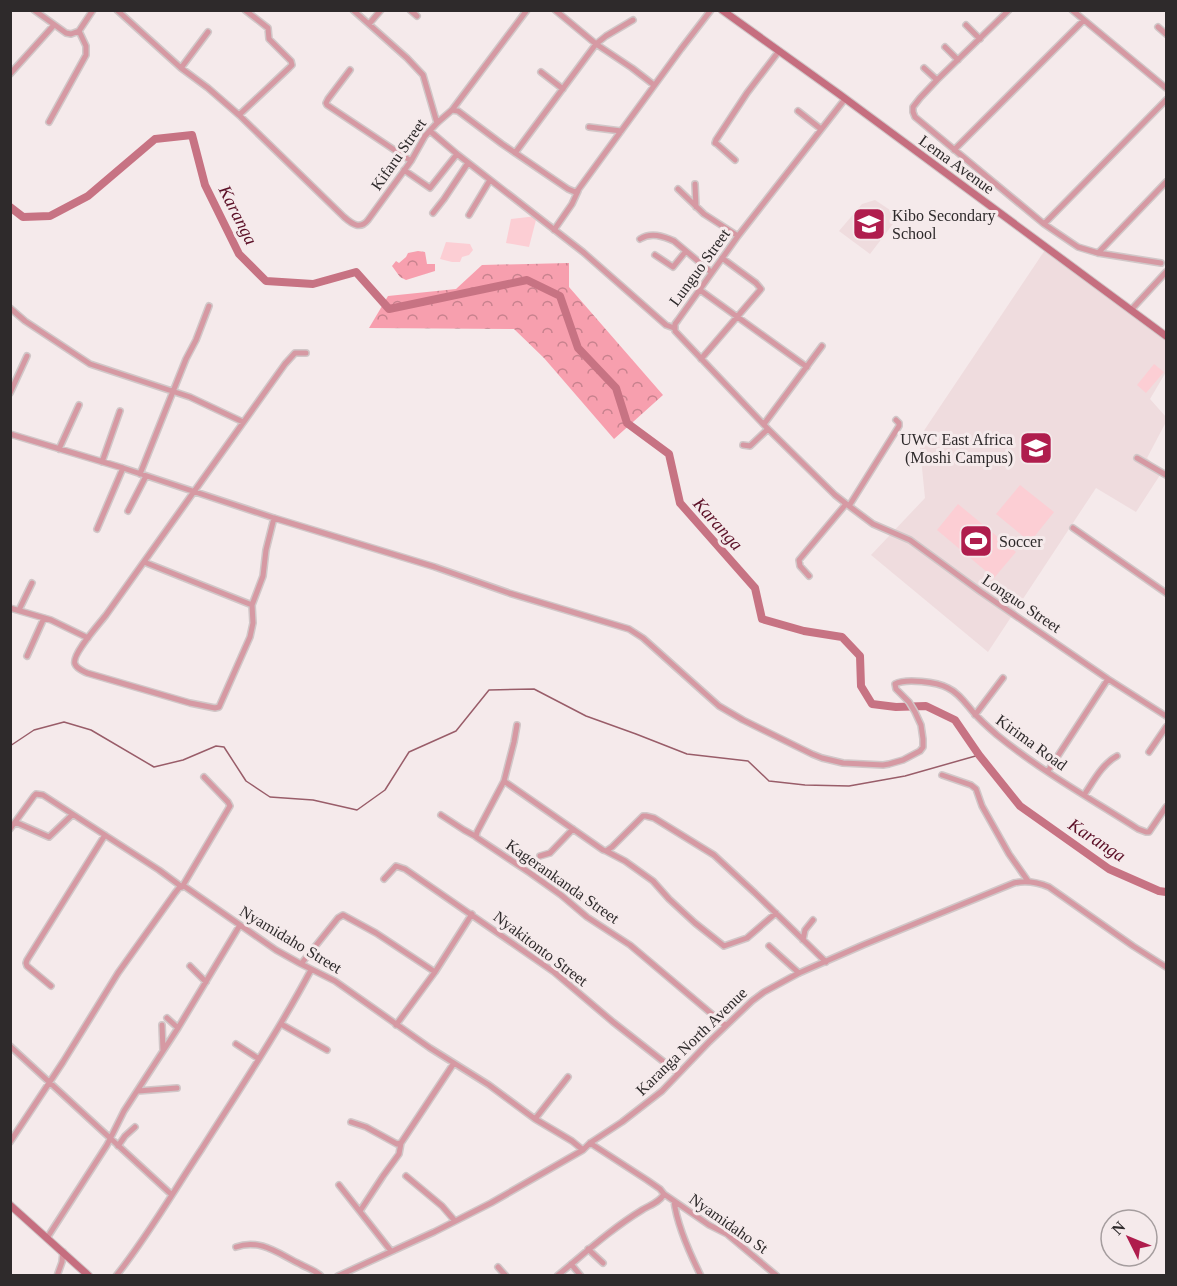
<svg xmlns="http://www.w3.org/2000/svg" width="1177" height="1286" font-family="Georgia,serif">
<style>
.built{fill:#efdcde}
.grass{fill:#fcced4}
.forest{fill:url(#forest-crowns)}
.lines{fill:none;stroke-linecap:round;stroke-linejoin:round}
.stream{stroke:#995d69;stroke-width:1.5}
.river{stroke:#c77383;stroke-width:8}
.street-casing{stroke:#d1c7c8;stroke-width:8}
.secondary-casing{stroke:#d1c7c8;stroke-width:9}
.street{stroke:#d699a3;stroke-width:5}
.secondary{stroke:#c66e7f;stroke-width:7}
.labels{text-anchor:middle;stroke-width:6;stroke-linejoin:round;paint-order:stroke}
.street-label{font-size:16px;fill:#2e2a2b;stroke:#f5eaeb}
.poi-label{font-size:16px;fill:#2e2a2b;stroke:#f5eaeb;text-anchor:start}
.water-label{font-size:18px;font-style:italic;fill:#5b0f26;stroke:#f5eaeb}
</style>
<defs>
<pattern id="forest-crowns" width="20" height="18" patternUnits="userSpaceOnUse" patternTransform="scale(1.5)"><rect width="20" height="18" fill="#f79fae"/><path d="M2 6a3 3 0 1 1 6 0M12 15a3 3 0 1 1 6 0" fill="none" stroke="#c8828e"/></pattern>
</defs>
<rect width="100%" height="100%" fill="#f5eaeb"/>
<path class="built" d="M875,200l24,16 -29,38 -31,-23 23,-27z
M1045,250l121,89v33l-16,27 16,18v5l-19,36 15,14 -26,40 -40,-24 -108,164 -117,-97 54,-57 -6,-60z"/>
<path class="grass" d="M537,216l-8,31 -23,-4 5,-24z
M446,242l24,2 3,6 -4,5 -7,2 -2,5h-8l-12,-3z
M1154,364l10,8 -18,21 -9,-8z
M1020,485l34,27 -24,30 -34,-28z
M958,504l58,48 -22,26 -57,-48z"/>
<path class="forest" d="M418,251l7,1 2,12h8v7l-29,9 -6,-3 -8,-11 4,-5 3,2 7,-6 2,-4z
M569,263v24l94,108 -49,44 -70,-81 -30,-29 -145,-1 19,-32 68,-7 26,-24z"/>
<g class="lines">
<path class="stream" d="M10,746l24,-16 30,-8 27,8 63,37 29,-7 33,-14 8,1 22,34 24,16 43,3 44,10 28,-20 24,-38 47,-21 33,-41 45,-1 52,27 50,18 51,20 61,7 21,20 36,4 44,1 56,-10 74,-21"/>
<path class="river" d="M10,207l13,10 27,-1 38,-20 67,-57 37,-4 13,50 34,69 27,27 47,3 43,-12 33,37 138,-29 33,16 18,52 38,40 11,35 42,31 11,49 75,85 7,31 42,12 38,6 18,19 1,30 11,18 24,3 30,-1 29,14 24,35 41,51 89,63 50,22 7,1"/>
<defs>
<path id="street" d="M34,10l32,23 5,1 8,-3 14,-21
M117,10l64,58 27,20 31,27 105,102c8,7 16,13 24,3l43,-59 14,-25 12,-13 15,-13 6,1 44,33 66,45 7,3 3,-2 103,-141 30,-39
M353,10l54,48 16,17 14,48
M410,10l7,6
M555,10l41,34 36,24 22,17
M1009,10l-72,70 -17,18 -7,9v5l2,5 129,107 34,23 20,6 63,10
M1072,10l94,78
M369,24l12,-14
M966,25l14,14
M1158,27l8,7
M945,47l13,13
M181,68l27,-36
M924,68l13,12
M350,70l-22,29 -2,4 1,2 84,56
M541,72l22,17
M10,74l44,-49
M845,99l-107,137 -60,84 -3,4v7l93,98 67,66 14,11 24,18 37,16 71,52 127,87 58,37
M452,110l75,-100
M798,111l23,18
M239,115l50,-47 3,-3 -1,-4 -22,-22 -1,-11 -23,-18
M49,122l37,-67v-9l-7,-15
M589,127l32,4
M430,131l27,23
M954,150l130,-130
M515,153l81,-109 10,-8 27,-16
M735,160l-18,-16 -2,-1 1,-3 31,-47 32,-42
M404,170l26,18 27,-34 126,98 83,73 8,3
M695,184l1,23
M678,189l26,25 34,22
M433,213l11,-14 24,-36
M469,215l21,-35
M1044,224l122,-124
M554,230l18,-26 6,-13
M640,239c11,-7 23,-3 34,2l37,31
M1098,253l68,-71
M655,255l18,12 13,-16
M700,290l107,77
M10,308l15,13 65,43 100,33 53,25
M1131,310l35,-38
M701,359l60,-70 -5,-6 -34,-25
M10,393l17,-37
M764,424l58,-78
M10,434l113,34 151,50 161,49 74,26 120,36 14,9 76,68 24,14 69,34 10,4 21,5 40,2 6,-1 14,-4 17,-9 3,-4v-8l-2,-14 -6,-13 -6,-10 -13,-13 -1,-5c11,-6 42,-2 53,4 11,5 18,16 26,25 7,8 15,15 23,22 44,36 94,64 141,94l8,3h3l17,-25
M743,445l7,1 18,-17
M59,449l20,-44
M1137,458l29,17
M102,462l18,-51
M140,474l46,-115 10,-19 13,-34
M849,506l50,-80v-3l-3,-3
M128,511l18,-35
M274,518l-8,32 -3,26 -11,29 1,18 -3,14 -31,70 -4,1 -25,-5 -103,-30c-4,-2 -10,-4 -12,-9 -4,-9 25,-41 31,-49l179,-251 10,-11h11
M1073,528l93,65
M97,529l26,-61
M144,562l108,43
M809,576l-9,-10 -1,-6 47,-56
M10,608l41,12 37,18
M19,610l13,-27
M27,656l17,-38
M975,715l28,-37
M517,725l-3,17 -10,39 -27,51 -1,5 54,36 31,22 26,22 43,28 96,81
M1149,752l17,-25
M1048,771l60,-92
M942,775l29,10 5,4 6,17 27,48 19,27
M504,781l99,69 3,1 6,-4 31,-31h3l8,2 60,37 41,38 71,69
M1084,795c9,-13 18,-31 33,-39
M441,815l23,15 11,6
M15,822l34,15 23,-22
M10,829l24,-33 2,-2 7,1 116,75 23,17 48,-81 -2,-4 -24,-25
M606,851l19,10 28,20 16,18 26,24 29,23 23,-8 29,-25
M540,856l10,-3 23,-24
M384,879l12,-13 9,3 149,103 59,50 65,51
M803,940l2,-10 8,-10
M769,946l30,27
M301,964l37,-46 5,-3 33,18 59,39
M190,966l16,16
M51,986l-24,-20 -1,-3 1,-3 78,-125
M167,1018l11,10
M281,1024l46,26
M162,1025l1,25
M396,1025l39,-53 37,-58
M236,1044l23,15
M10,1046l162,149
M138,1091l39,-3
M535,1119l33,-42
M351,1122l15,5 31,17 4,-1 53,-80
M10,1142l53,-80 55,-89 57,-80 4,-5 5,-2 92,64 25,14 34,17 95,67 59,37 46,34 37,22 11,9
M118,1146l7,-10 10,-9
M406,1176l36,30 13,15
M339,1185l52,66
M664,1194l45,31 18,9 50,42
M674,1201c3,24 16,53 27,75
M360,1211l23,-35 16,-22 2,-11
M47,1238l60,-93 17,-34 54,-83 62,-103
M236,1247c24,-9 43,7 64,17 7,4 15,6 21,12
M588,1249l15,14
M571,1264l10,12
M498,1267l8,9
M57,1276l5,-14 1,-10
M116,1276c32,-40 57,-84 85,-126 38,-60 77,-118 110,-180
M338,1276l96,-44 57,-29 92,-53 7,-7 32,-21 40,-31 47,-49 43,-41 12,-9 35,-19 64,-28 151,-62c13,-3 23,-1 35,4l84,59 33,21
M557,1276c28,-23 54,-47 85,-66 8,-5 17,-7 22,-16l-4,-5 -13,-9 -57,-37"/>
<path id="secondary" d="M722,10l117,84 327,242
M10,1205l79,71"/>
</defs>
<use href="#street" class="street-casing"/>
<use href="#secondary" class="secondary-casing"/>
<use href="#street" class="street"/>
<use href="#secondary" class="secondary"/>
</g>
<defs>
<symbol id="school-square" viewBox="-11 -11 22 22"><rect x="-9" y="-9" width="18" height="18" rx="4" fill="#af1d4d" stroke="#f5eaeb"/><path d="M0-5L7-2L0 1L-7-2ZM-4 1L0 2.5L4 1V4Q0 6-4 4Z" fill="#fff"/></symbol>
<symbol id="stadium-square" viewBox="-11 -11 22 22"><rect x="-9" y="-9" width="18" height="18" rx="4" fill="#af1d4d" stroke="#f5eaeb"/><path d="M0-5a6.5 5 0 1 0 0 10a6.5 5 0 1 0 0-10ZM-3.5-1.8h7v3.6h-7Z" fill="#fff"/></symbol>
</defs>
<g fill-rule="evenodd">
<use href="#school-square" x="850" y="205" width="38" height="38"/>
<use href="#school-square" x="1017" y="429" width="38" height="38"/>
<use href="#stadium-square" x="957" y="522" width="38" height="38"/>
</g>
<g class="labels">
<g class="street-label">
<text transform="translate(398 154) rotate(-55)" y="6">Kifaru Street</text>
<text transform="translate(957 164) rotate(36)" y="6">Lema Avenue</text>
<text transform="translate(699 267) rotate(-54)" y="6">Lunguo Street</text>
<text transform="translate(1022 603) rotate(34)" y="6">Longuo Street</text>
<text transform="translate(1032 742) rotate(36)" y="6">Kirima Road</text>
<text transform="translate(563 881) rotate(35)" y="6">Kagerankanda Street</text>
<text transform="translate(291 939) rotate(31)" y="6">Nyamidaho Street</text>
<text transform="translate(541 948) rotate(37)" y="6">Nyakitonto Street</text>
<text transform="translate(691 1041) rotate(-44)" y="6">Karanga North Avenue</text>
<text transform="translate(729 1223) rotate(35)" y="6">Nyamidaho St</text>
</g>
<g class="poi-label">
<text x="892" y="221">Kibo Secondary<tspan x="892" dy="18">School</tspan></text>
<text x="1013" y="445" text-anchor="end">UWC East Africa<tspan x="1013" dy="18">(Moshi Campus)</tspan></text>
<text x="999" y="547">Soccer</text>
</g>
<g class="water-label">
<text transform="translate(238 215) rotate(63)" y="6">Karanga</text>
<text transform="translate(718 524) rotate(48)" y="6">Karanga</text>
<text transform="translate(1097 840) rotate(33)" y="6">Karanga</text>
</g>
</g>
<rect width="1177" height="1286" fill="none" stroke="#2e2a2b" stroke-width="24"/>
<g transform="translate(1129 1238) rotate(313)"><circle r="28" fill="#f5eaeb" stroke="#a59d9e" stroke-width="1.5"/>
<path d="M0-4.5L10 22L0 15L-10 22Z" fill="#af1d4d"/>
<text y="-9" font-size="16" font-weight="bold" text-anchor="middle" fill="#2e2a2b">N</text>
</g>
</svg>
